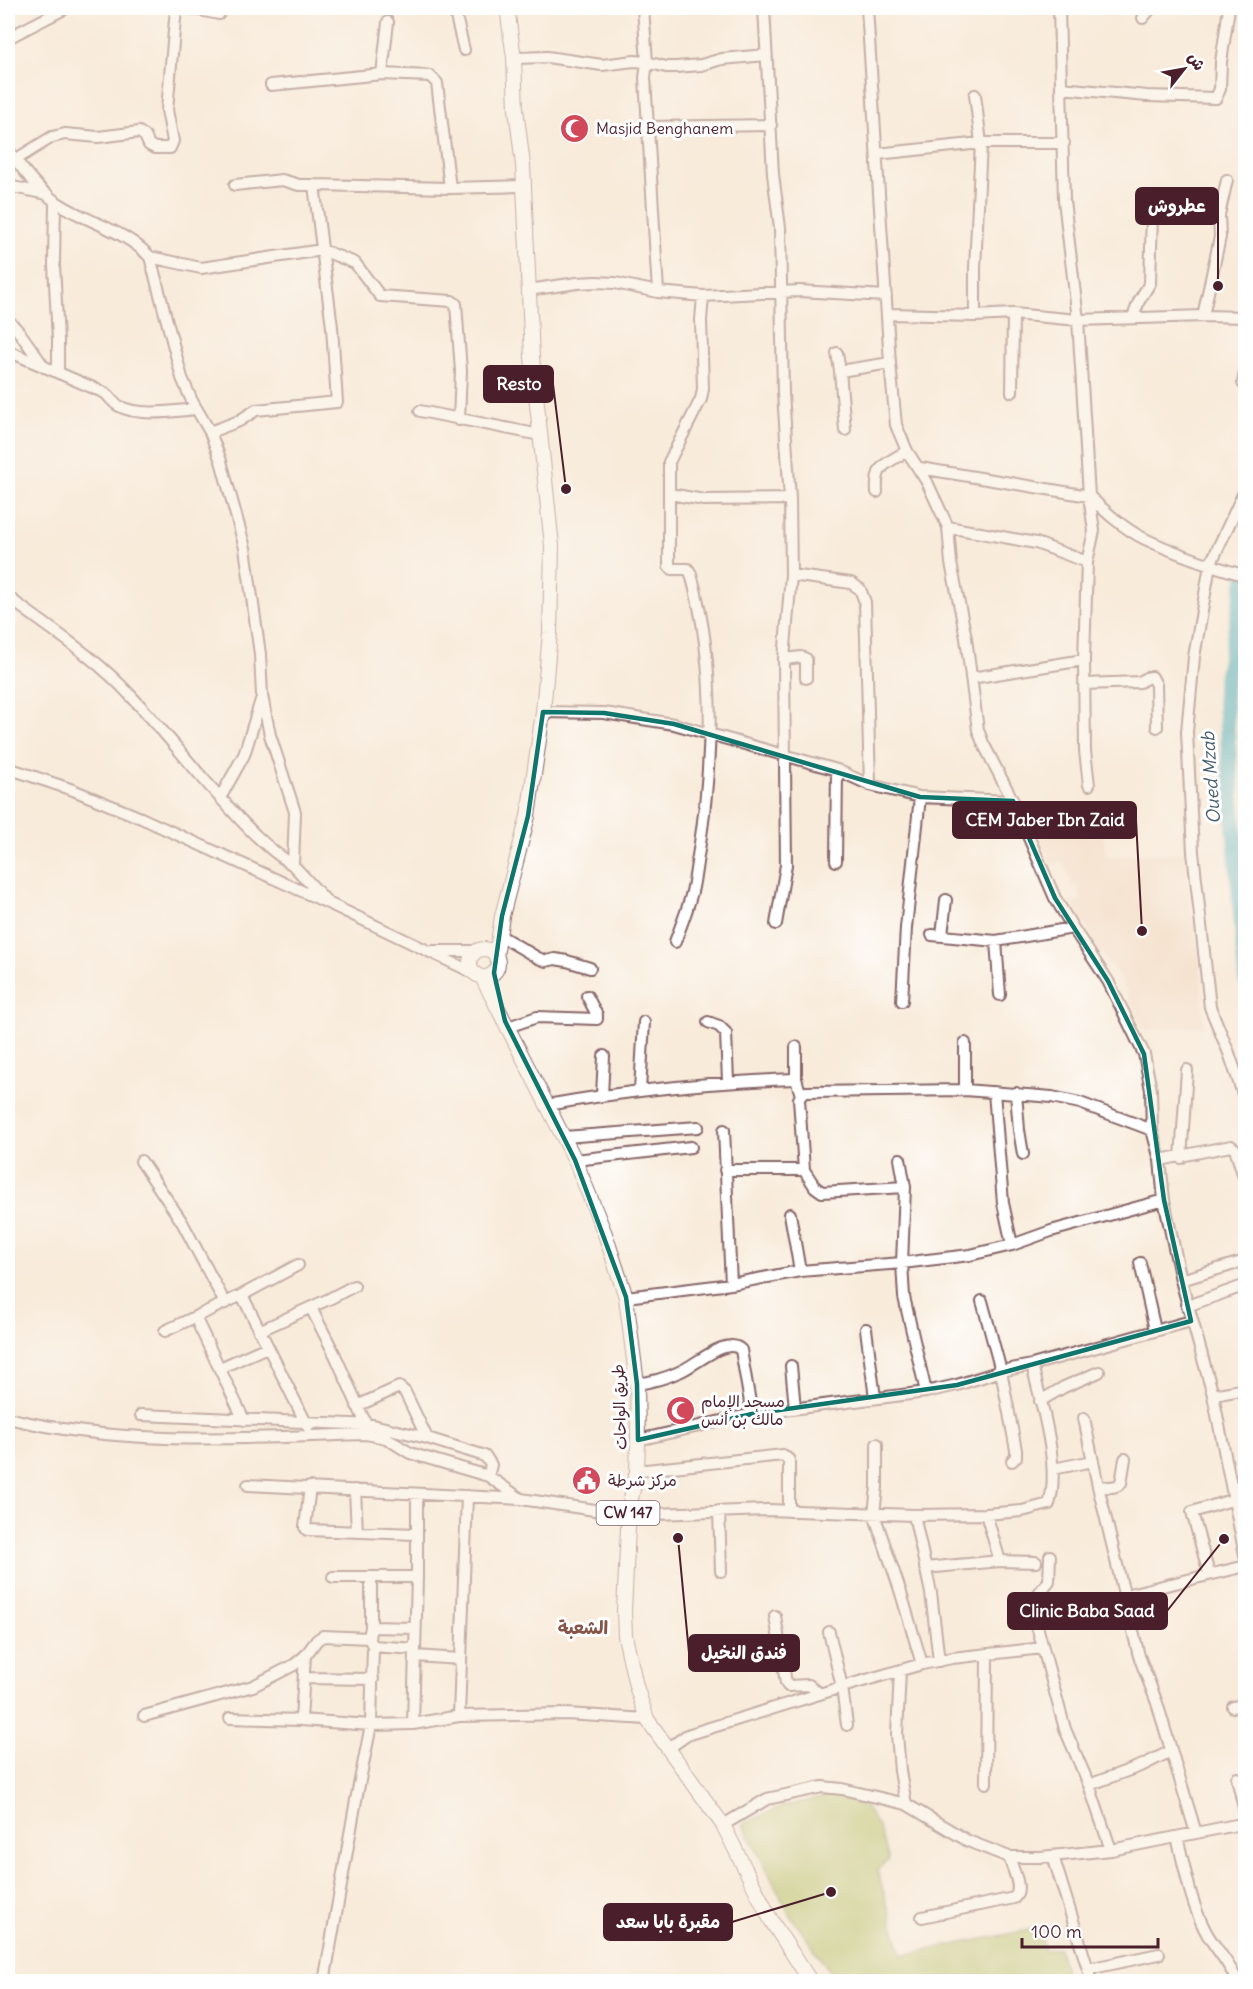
<svg xmlns="http://www.w3.org/2000/svg" width="1253" height="1989" font-family="Delius,'Playpen Sans Arabic',sans-serif">
<style>
.built{fill:#f1d5bd}
.green{fill:#b1c063;stroke:#7e7047;stroke-width:1.5}
.lines{fill:none;stroke-linecap:round;stroke-linejoin:round}
.river{stroke:#40acbf;stroke-width:16}
.minor-casing{stroke:#876668;stroke-width:14}
.major-casing{stroke:#876668;stroke-width:16}
.minor{stroke:#fff;stroke-width:10}
.major{stroke:#fff;stroke-width:14}
.marked{fill:none;stroke:#0f766e;stroke-width:4.5;stroke-linejoin:round}
.labels{text-anchor:middle;stroke-width:6;stroke-linejoin:round;paint-order:stroke}
.shield{fill:#fff;stroke:#80626b;stroke-width:1.5}
.shield-label{font-size:15px;font-weight:bold;fill:#4a1f2b}
.poi-label{font-size:16px;fill:#4a1f2b;stroke:#fff;text-anchor:start}
.street-label{font-size:16px;fill:#4a1f2b;stroke:#fff}
.water-label{font-size:18px;font-style:italic;fill:#465e6e;stroke:#fff}
.neighbourhood-label{font-size:18px;font-weight:bold;fill:#845446;stroke:#fff}
.leader{fill:none;stroke:#4a1f2b;stroke-width:2}
.callout-dot{fill:#4a1f2b;stroke:#fff;stroke-width:2}
.callout{fill:#4a1f2b;stroke:#4a1f2b;stroke-width:2}
.callout-label{font-size:18px;text-anchor:middle;font-weight:bold;fill:#fff}
</style>
<rect width="100%" height="100%" fill="#fff"/>
<filter id="ink" filterUnits="userSpaceOnUse"><feTurbulence type="fractalNoise" baseFrequency=".0167" numOctaves="2"/><feDisplacementMap in="SourceGraphic" scale="12" xChannelSelector="R" yChannelSelector="G"/><feConvolveMatrix kernelMatrix="1 2 1 2 8 2 1 2 1" color-interpolation-filters="sRGB"/></filter>
<filter id="wash" filterUnits="userSpaceOnUse"><feTurbulence type="fractalNoise" baseFrequency=".008" numOctaves="4" result="noise"/><feDisplacementMap in="SourceGraphic" scale="24" xChannelSelector="R" yChannelSelector="G"/><feGaussianBlur stdDeviation="1.35" result="paint"/><feColorMatrix in="noise" values="0 0 0 0 0 0 0 0 0 0 0 0 0 0 0 0 0 1.4 0 .05"/><feComposite in="paint" operator="in"/></filter>
<g filter="url(#wash)">
<rect width="100%" height="100%" fill="#f8ebda"/>
<path class="built" d="M1102,827l5,29 77,-4 16,108 4,66 -60,3 -26,-56 -13,-13 -34,-58 10,-2 -3,-13h-4l-11,-24 -12,1 -16,-32z"/>
<path class="green" d="M838,1794l22,5 19,29 10,32 -12,10 25,85 137,-27 5,22 15,-2 8,33h-230l-47,-66 -47,-91 38,-17z"/>
<g class="lines">
<path class="river" d="M1246,575l-22,114 22,292"/>
</g>
</g>
<g filter="url(#ink)">
<g class="lines">
<defs>
<path id="minor" d="M189,8l30,6
M454,8l10,42
M643,8l4,54 -2,16 13,214
M764,8l9,166 7,54 3,165 7,106 1,76 -7,84 2,206 -10,59
M867,8l23,355 6,62 11,26 20,31 21,45 3,36 15,75 12,92 5,13 30,58
M1059,8l5,192 14,120 11,176 5,35 -7,31 -3,98 1,91 4,34
M1143,18l8,-10
M388,22l-6,52 48,2 7,7 13,105
M8,38l58,-30
M514,58l33,-1 55,8 32,-4 13,1 19,5h10l25,-2 21,-6 44,-4
M271,85l111,-11
M1061,88l86,8 69,2 4,-9 1,-27 8,-54
M648,127l123,-2
M8,150c13,17 29,39 47,51 30,21 69,28 95,56l32,121 10,23 18,31 11,29 24,87 15,106 2,42 8,39 25,77 -2,53 35,38
M877,154l104,-11h83
M15,160l37,-23 13,-3 33,3 41,-5 6,4 4,9 6,3h15l3,-7 -6,-31 9,-102
M235,185l47,-5 17,5h15l136,3 74,-2
M8,186l39,8
M55,202l-1,63 4,75v33
M150,257l51,11 121,-18 33,13 25,33 72,5 4,3 5,67 -2,49
M528,290l49,-7 20,-1 18,1 43,9 45,4 96,-5 87,5
M888,314l87,2 38,-2 65,6 125,-4 43,1
M975,316v-48l6,-125 -6,-48
M1203,316l17,-79 -1,-22 8,-35
M1133,317l6,-16 11,-18 2,-69
M8,320l12,13 24,34
M8,351l97,42c5,4 8,10 14,13 19,11 56,5 77,3
M837,353l3,18
M1243,383l3,-16
M1012,392l1,-78
M420,411l120,24
M845,430l-5,-59 50,-8
M210,432l29,-11 17,-11 81,-8 -5,-75 -18,-142
M920,468l169,28c17,16 35,33 56,43 32,15 67,27 101,37
M1246,488l-36,77 -16,92 -7,75 6,120 17,155 19,46 17,50
M877,492c-2,-28 9,-28 30,-41
M670,494l34,6 86,-1
M948,527l88,16 51,19
M791,575l60,8 9,6 5,13 5,183
M8,597c41,31 86,59 121,97 34,35 63,74 97,110 21,23 40,44 67,61
M784,659l17,-2 5,2v19
M971,678l113,-18
M1084,684l56,-2 6,-4 6,-1 4,8 1,42
M543,712l61,1 70,11 163,46 33,15 50,12 93,4 42,97 18,30 35,53 36,73 7,36 1,40 8,30 4,40 -113,31 -39,14 -42,10 -68,8 -102,8 -69,13 -105,13
M8,768l65,22 68,28 187,85 146,70
M220,798l24,-43 17,-55
M836,861l1,-91
M499,935l39,23 8,3 9,-2 12,2 23,7
M932,935l64,6 77,-13
M942,935l4,-35
M996,941l4,54
M675,942c5,-14 11,-28 15,-43 5,-15 6,-33 9,-49 14,-90 17,-188 -8,-276l-3,-5h-16l-3,-3v-104l32,-63 2,-10 -2,-69 2,-24
M433,951h44
M902,1001l4,-73 14,-131
M708,1022l11,4 7,7 2,48
M508,1027l29,-10 60,2v-4l-10,-19
M965,1043v47
M796,1047v32l5,16
M640,1090l4,-68
M994,1092l9,111 9,42
M1016,1093l3,37 4,24
M602,1095l2,-39
M547,1105c83,-15 165,-23 249,-26
M724,1130l7,154
M564,1137l134,-10
M1181,1158l6,-88
M900,1159l5,28 -3,76 2,34 22,95
M575,1160l116,-13
M1160,1160l71,-14 4,3 11,34
M141,1161l41,61 43,81
M725,1170h79l11,17 7,5 83,-5
M804,1170l-5,-71 2,-4 5,-3 159,-2 87,7 28,6 72,27
M1164,1200l17,80 32,115 33,165
M790,1214l10,57
M1140,1263l15,67
M1181,1280l57,-17
M242,1295l66,132
M982,1301l19,70 15,79v7l-4,4
M1187,1306l59,-21
M311,1308l24,47 31,69
M195,1317l49,103
M866,1329l9,69
M165,1331l77,-36 56,-30
M259,1331l70,-32 25,-13
M1245,1344l1,2
M791,1366l4,42
M220,1368l47,-21
M637,1384c14,-2 29,-6 42,-12 16,-6 48,-37 62,-22l11,64
M1213,1395l33,-6
M1040,1401l24,-14 35,-15
M357,1406l42,-19 6,5 22,46
M141,1415l232,10 54,13 55,17 4,2 5,8 -3,11
M8,1418c116,29 239,20 358,16l20,4 24,15 78,23 33,23
M1084,1418l14,68 41,170 18,47 39,130
M638,1440l114,-26 174,-22 31,-7 44,-14 31,-6 159,-44
M877,1444v43l-3,27 26,76 22,74
M1053,1469l40,-8
M637,1471l146,-16 6,5v51
M248,1485l273,14 107,16 139,-5 147,5 72,-1 36,-3 27,-7c12,-36 -8,-101 -17,-139
M1098,1486c8,1 17,3 23,-3l4,-24
M310,1487l-5,40 2,3 109,4
M1232,1488l14,-3
M355,1490l2,42
M719,1511l2,60
M986,1514l14,47
M914,1515l17,78 8,68
M1050,1556l-1,25 -10,12 -3,8 1,25 28,103 24,56 22,65
M925,1568l75,-7 36,1
M1209,1574l-17,-62 43,-13
M333,1577h84
M1125,1595l121,-29
M775,1616l11,67 2,3 21,-1 11,9
M371,1627l44,1
M829,1632l13,55 5,38
M373,1646l42,3
M415,1656l45,3
M900,1671l-3,63 3,37 6,33
M305,1678l68,1
M1233,1707l13,-3
M144,1716l109,-30 41,-21 11,-9 12,-16 6,-4 46,2
M459,1716l8,-220
M230,1718l71,2 70,5 42,-1 46,-8 107,-2 81,5
M301,1720l4,-64
M413,1724l4,-147v-83
M669,1748l18,-13 155,-48 80,-23 30,-6 91,-10
M1237,1778l9,39
M986,1783l1,-129
M1089,1785l54,-20 28,-14
M723,1825l44,-26 55,-12 20,2 64,15 62,37 41,16h32l70,-7 135,-27
M1177,1837c8,31 13,64 28,93 9,18 25,32 32,52
M1053,1856l39,126
M922,1917l92,-19c10,-9 -2,-30 -5,-41
M1088,1969l71,-15
M324,1982l32,-182 15,-75 2,-79 -4,-8 2,-11v-50"/>
<path id="major" d="M470 963a14 14 0 1 1 28 0a14 14 0 1 1-28 0Z
M496,957l6,-41 26,-100 15,-104 7,-79 2,-87 -20,-189 -9,-192 -7,-56 -2,-51 -7,-50
M482,977l93,183 30,74 21,63 11,87 1,56 -1,31 -8,37 -5,103 1,25 11,50 11,33 76,106 49,97 39,60"/>
</defs>
<use href="#minor" class="minor-casing"/>
<use href="#major" class="major-casing"/>
<use href="#minor" class="minor"/>
<use href="#major" class="major"/>
</g>
</g>
<path d="M0 0H1253V1989H0ZM543,712l61,1 70,11 246,73 93,4 42,97 53,83 36,73 20,146 27,121 -234,64 -205,29 -114,26 -1,-56 -11,-87 -51,-137 -70,-139 -11,-48 8,-57 26,-100z" fill="#f8ebda" fill-opacity=".55" fill-rule="evenodd"/>
<path class="marked" d="M543,712l61,1 70,11 246,73 93,4 42,97 53,83 36,73 20,146 27,121 -234,64 -205,29 -114,26 -1,-56 -11,-87 -51,-137 -70,-139 -11,-48 8,-57 26,-100z"/>
<defs>
<symbol id="mosque-disc" viewBox="-11 -11 22 22"><circle r="9.5" fill="#d1495b" stroke="#fff"/><path d="M3.5-4.9A6 6 0 1 0 3.5 4.9A5 5 0 1 1 3.5-4.9Z" fill="#fff"/></symbol>
<symbol id="civic-disc" viewBox="-11 -11 22 22"><circle r="9.5" fill="#d1495b" stroke="#fff"/><path d="M-.6-6.5H3V-4.5H.6V-3L4-1V1h2V6H-6V1h2V-1L-.6-3ZM-1.2 2.5V6h2.4V2.5Z" fill="#fff"/></symbol>
</defs>
<g fill-rule="evenodd">
<use href="#mosque-disc" x="558" y="112" width="33" height="33"/>
<use href="#mosque-disc" x="664" y="1394" width="33" height="33"/>
<use href="#civic-disc" x="570" y="1464" width="33" height="33"/>
</g>
<g class="labels">
<rect class="shield" x="596.5" y="1501" width="63" height="24" rx="4.5"/>
<g class="shield-label">
<text x="628" y="1518">CW 147</text>
</g>
<g class="poi-label">
<text x="596" y="134">Masjid Benghanem</text>
<text x="701" y="1407">مسجد الإمام<tspan x="701" dy="18">مالك بن أنس</tspan></text>
<text x="608" y="1486">مركز شرطة</text>
</g>
<g class="street-label">
<text transform="translate(619 1407) rotate(-92)" y="6">طريق الواحات</text>
</g>
<g class="water-label">
<text transform="translate(1211 778) rotate(-94)" y="6">Oued Mzab</text>
</g>
<g class="neighbourhood-label">
<text x="583" y="1634">الشعبة</text>
</g>
</g>
<path class="leader" d="M1218 286L1218 206M566 489L553 384M1142 931L1136 820M1224 1539L1167 1611M678 1538L689 1653M831 1892L732 1922"/>
<g class="callout-dot">
<circle cx="1218" cy="286" r="6"/>
<circle cx="566" cy="489" r="6"/>
<circle cx="1142" cy="931" r="6"/>
<circle cx="1224" cy="1539" r="6"/>
<circle cx="678" cy="1538" r="6"/>
<circle cx="831" cy="1892" r="6"/>
</g>
<g class="callout">
<rect x="1136" y="188" width="82" height="36" rx="6"/>
<rect x="484" y="366" width="69" height="36" rx="6"/>
<rect x="953" y="802" width="183" height="36" rx="6"/>
<rect x="1008" y="1593" width="159" height="36" rx="6"/>
<rect x="689" y="1635" width="110" height="36" rx="6"/>
<rect x="604" y="1904" width="128" height="36" rx="6"/>
</g>
<g class="callout-label">
<text x="1177" y="212">عطروش</text>
<text x="519" y="390">Resto</text>
<text x="1045" y="826">CEM Jaber Ibn Zaid</text>
<text x="1087" y="1617">Clinic Baba Saad</text>
<text x="744" y="1659">فندق النخيل</text>
<text x="668" y="1928">مقبرة بابا سعد</text>
</g>
<rect width="1253" height="1989" fill="none" stroke="#fff" stroke-width="30"/>
<g transform="translate(1184 69) rotate(59)" stroke="#ffffff" stroke-width="4.5" paint-order="stroke">
<path d="M0-4.5L10 22L0 15L-10 22Z" fill="#4a1f2b"/>
<text y="-9" font-size="16" font-weight="bold" text-anchor="middle" fill="#4a1f2b">ش</text>
</g>
<path d="M1022 1938v9h136v-9" fill="none" stroke="#4a1f2b" stroke-width="3"/>
<text x="1031" y="1938" font-size="18" fill="#4a1f2b" stroke="#ffffff" stroke-width="4.5" paint-order="stroke">100 m</text>
</svg>
